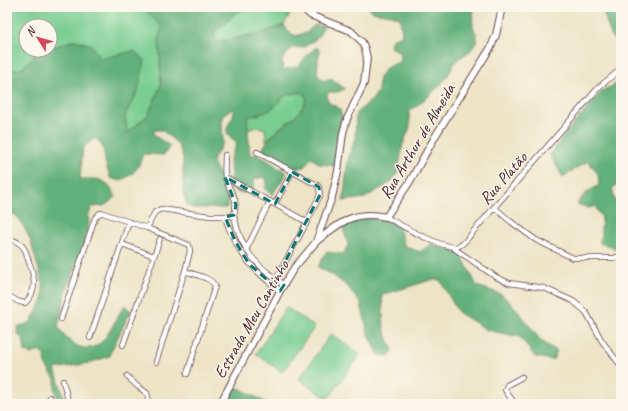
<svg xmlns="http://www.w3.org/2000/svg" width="628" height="411" font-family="Caveat,sans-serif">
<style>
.green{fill:#78cd90;stroke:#61765e}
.forest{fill:#62b07a;stroke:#566852}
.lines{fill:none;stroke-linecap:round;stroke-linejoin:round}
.street-casing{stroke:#623d42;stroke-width:6}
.secondary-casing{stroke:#623d42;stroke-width:8}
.street{stroke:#fff;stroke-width:4.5}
.secondary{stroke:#fff;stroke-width:6}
.marked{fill:none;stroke:#0f766e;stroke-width:3;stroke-dasharray:8 5;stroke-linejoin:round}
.labels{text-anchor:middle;stroke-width:3;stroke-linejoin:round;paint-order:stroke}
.street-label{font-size:17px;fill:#4a1f2b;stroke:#fbf7ec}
</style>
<rect width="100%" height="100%" fill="#fbf7ec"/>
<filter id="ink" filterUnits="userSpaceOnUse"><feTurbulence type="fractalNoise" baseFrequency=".025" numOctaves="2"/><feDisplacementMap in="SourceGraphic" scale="8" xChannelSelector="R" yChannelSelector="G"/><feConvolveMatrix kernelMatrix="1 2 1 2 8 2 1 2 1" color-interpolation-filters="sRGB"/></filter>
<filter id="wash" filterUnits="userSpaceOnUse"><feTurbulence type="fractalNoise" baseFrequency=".012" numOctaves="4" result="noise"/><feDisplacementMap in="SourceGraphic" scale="16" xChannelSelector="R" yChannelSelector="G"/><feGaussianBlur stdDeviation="0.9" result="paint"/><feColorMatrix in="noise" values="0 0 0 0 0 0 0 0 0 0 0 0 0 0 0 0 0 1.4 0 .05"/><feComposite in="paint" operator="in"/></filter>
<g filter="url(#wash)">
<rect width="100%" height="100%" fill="#ede4c6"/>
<path class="green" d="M7,7h135l20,20 -3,11 2,47 -13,30 -21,18 -2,-17 13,-25 -3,-40 -35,8 -9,-14 -16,-5 -25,8v-22h-24v24h19l-13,7 -10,12 -15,2z
M252,7h42l-10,18 -22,8 -21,4 -11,3 -14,2 -3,-10 14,-10 7,-9z
M303,92l4,6c-6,17 -14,19 -26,29 -5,4 -10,9 -15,14l-1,-12 -8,-2 -9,3 -1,-13 17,-4 6,-3 16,-15z
M286,307l29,20 -33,45 -26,-18z
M331,334l29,20 -32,45 -29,-20z"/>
<path class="forest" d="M142,7h30l1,2 24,-2h55l-18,6 -7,9 -14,10 3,10 14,-2 11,-3 21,-4 22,-8 5,7 7,4 11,-4 8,-7 9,1 -6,11 -13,10 -13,1 -10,12 1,10 16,-4 8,-11 10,-8 3,5 -2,8 -1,14 7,7 7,-3 14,11 -7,3h-10l-1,6 2,5 10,5 4,11 -4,38 -4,9 -15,-2 -9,-6 -7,9 -14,3 -28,-20c11,-24 37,-27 45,-52l-5,-6 -16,3 -16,15 -6,3 -17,4 3,38h9l28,18 -15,22 -7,-6 2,-8 -3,-4 -10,2v9c-4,5 -9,5 -16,5l-7,-6 -1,-28 7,-16c-3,-3 -7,-6 -9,-9 -5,-7 7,-16 6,-24l-3,-1 -7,5 -2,4 1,25 -11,18 10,18 7,24 -3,5h-32l-7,-2 -4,-14v-35l-5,-13 -16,-14h-9l2,6 15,10 -6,9 -21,-1c-6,17 -7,18 -23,27l-10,-3c-1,-5 -3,-9 -4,-13 -3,-12 0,-18 -11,-27l-12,10 -3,31c22,0 24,-2 36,18l-12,9 -12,1 -4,10 1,5 -6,26 -17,44 -8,35c7,10 14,19 27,21 21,2 29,-29 40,-43l6,6 -21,42v3l-21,7 -34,6 9,28 1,7 -6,-1 -4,-12v-12l-9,-13 -1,-10 -6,-5 -8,3 -6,-2 -2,-14 -5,-3 -1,-8 13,-4 13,-23v-15l-13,-46 -11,-21 -12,-9v-138c4,-1 9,-1 13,-2 10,-4 13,-19 30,-19v-2l25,-8 16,5 9,14 34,-8 11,9 -7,31 -13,25 2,17 21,-18 13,-30 -2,-48 3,-10z
M368,7h108c-3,4 -4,12 -3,18 1,6 6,10 3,17 -6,13 -12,11 -20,19 -4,4 -5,11 -9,16 -11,14 -24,24 -38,35l1,15 -7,17 -5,28 -7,10 -26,16 -22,3 5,-41 7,-22 1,-25 17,-14 5,-8 1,-14 7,-9 15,-7 -1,-9 -10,-5 2,-8 10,-4 -2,-17 -9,-3 -18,-3z
M604,7h17v39l-9,-8 -9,-26z
M618,83l3,1v97l-9,8 5,18 4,3v39h-5l-16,-6 2,-25 -7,-12 -6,2 -12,-4 8,-10 14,-9 -1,-11 -10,-13 -25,16 -13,-22 14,-20 38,-44z
M365,218l25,3 8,4 7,21 15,6 11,-8 30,10 16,32 24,8 15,14 25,33 16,10 -4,9 -18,-3 -15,-20 -33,-7 -29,-18 -18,-32h-9l-49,15 2,34 9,21 -4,6 -10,-1 -11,-22 -7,-29 -13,-17 -14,-11 -16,-9 8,-15 17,2 5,-9 -5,-17 2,-4z
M235,386l34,18h-42z"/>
</g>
<g filter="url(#ink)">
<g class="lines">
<defs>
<path id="street" d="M257,152l60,33 2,2 1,8 -13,27 -31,57
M225,155c0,7 -1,15 0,22 5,19 14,16 9,39
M225,177l82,45
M275,204l17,-32
M494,207l16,14 26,19 37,18h41l7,-2
M225,217c11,35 27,52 55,74
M386,217c13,7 60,35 73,29 5,-2 10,-9 13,-13l127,-146 22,-18
M147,228l8,-16 6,-3 49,7h24c8,36 20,47 50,69
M7,238c6,2 13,4 16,9 3,3 4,8 5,12 6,16 11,31 -3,44l-6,-1 -12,-7
M122,244l32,12
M452,247l44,30 13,6 35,5 29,13 13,11 16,29 19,25
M246,250l24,-49
M185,271c9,4 26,6 30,15l-28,88
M61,319l34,-101 5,-5h3l44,15 42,17 1,6 -5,20 -29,91
M90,338l39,-116
M123,345l37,-106
M127,376l10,10 10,7 1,5 -1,6
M63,381l6,23
M48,404l2,-7
M515,404l-10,-14 2,-5 15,-8"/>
<path id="secondary" d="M317,241c23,-19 38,-31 69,-24l23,-34 27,-48 55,-88 5,-12 6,-28
M220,404l60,-113 14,-23 22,-26 16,-45 6,-26 5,-38 4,-14 17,-36 3,-25 -2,-9 -3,-7 -11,-11 -41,-16 -3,-3 -2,-5"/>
</defs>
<use href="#street" class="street-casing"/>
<use href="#secondary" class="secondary-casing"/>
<use href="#street" class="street"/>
<use href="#secondary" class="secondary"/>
</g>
</g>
<path class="marked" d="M292,172l27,15 1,8 -44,84 8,6 -4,6 -31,-27 -14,-23 -10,-24 9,-2 2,-10 -11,-28 50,27z"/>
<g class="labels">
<g class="street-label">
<text transform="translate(417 141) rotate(-59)" y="6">Rua Arthur de Almeida</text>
<text transform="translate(503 178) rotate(-49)" y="6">Rua Platão</text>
<text transform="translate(251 319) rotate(-60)" y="6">Estrada Meu Cantinho</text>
</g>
</g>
<rect width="628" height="411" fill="none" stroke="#fbf7ec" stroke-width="24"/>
<g transform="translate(38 38) rotate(307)"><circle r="19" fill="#fbf7ec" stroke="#b4a19f"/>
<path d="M0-3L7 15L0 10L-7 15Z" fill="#d1495b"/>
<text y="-6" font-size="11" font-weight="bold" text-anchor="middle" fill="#4a1f2b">N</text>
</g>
</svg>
